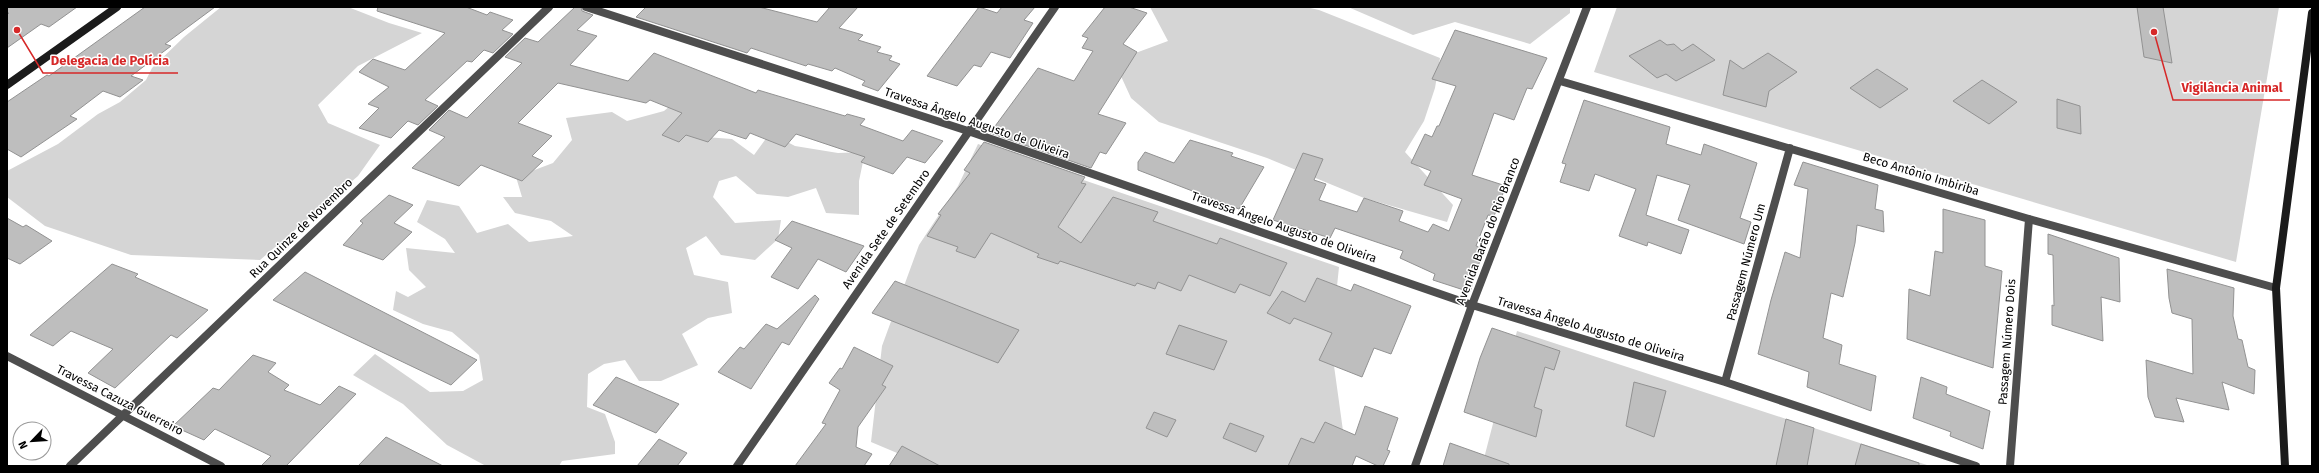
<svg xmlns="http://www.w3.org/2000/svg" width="2319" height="473" font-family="'Fira Sans',sans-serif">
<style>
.green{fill:#d5d5d5}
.building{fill:#bebebe;stroke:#929292}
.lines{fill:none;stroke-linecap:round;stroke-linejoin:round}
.street{stroke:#4e4e4e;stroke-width:8}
.secondary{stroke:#1b1b1b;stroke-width:8}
.labels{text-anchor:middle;stroke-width:3;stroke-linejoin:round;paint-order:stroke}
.street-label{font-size:12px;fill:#000;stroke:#fff}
.leader{fill:none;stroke:#d62828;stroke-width:1.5}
.callout-dot{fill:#d62828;stroke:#fff;stroke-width:1.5}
.callout-label{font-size:13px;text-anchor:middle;font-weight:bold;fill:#d62828;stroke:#fff;stroke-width:3;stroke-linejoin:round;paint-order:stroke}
</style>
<rect width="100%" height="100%" fill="#fff"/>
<path class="green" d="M221,7h127l41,16 33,10 -64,33 -40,39 10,18 52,22 -22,31 -98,84 -129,-5 -86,-29 -38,-29v-26l51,-27 40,-30 22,-12 26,-22 6,-12 32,-31z
M1150,7h156l13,3 121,48 -5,30 -11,33 -19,31 48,53 -6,17 -83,-24 -97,-40 -108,-36 -28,-24 -17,-37 54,-20z
M1348,7h222v6l-40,31 -75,-22 -42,13z
M1617,7h662l-43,255 -642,-190z
M683,95l22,42 27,2 22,16 16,-22 25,13 43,7 27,-1 -6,29v34l-33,-2 -10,-25 -28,9 -31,-3 -21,-18 -17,5 -6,16 22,26 46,-3 -3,19 -23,21 -34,-5 -15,-19 -20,12 8,27 34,7 4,31 -24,5 -26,16 16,31 -37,16h-22l-14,-21 -21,4 -16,10 -1,33 18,7 10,28v12l-53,7 -3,5h-73l-39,-21 -44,-41 -50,-29 22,-21 55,38 33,-1 20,-11 -4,-25 -27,-23 -29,-8 -30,-14 3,-19 12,6 18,-10 -17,-17 -3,-22 49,5 -10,-14 -28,-17 10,-22 32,6 18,27 31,-9 21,18 44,-6 -22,-15 -36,-8 -12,-16h19l-6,-20 37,-14 19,-23 -6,-22 46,-6 15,9 37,-10z
M978,144l361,123 -8,77 13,94 -1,28h-415l-57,-24 11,-96 37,-101 39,-59z
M1517,331l413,135h-448z"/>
<path class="building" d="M7,7h70l-28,20 -8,-3 -34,24v-33l2,-2h-2z
M145,7h70l-50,37 6,2 -40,30 12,4 -23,17 -17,-6 -33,25 7,3 -56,38 -14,-8v-47l40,-27 2,1z
M378,7h88l21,8 3,-3 23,8 -11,10 11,4 -20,19 -9,-3 -12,12 -5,-1 -42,39 13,6 -20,19 -10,-4 -17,17 -32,-10 20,-20 -11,-4 21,-17 -30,-15 14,-13 32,11 40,-37 -68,-22z
M575,7h6l1,4 11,4 -16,15 20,6 -27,29 58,16 26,-28 102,40 2,-3 87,26 2,-2 18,5 -5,6 43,16 9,-11 31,11 -18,22 -18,-6 -14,17 -32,-12 4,-5 -69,-23 -11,13 -35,-14 -4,6 -27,-9 -11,12 -22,-7 -7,7 -17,-7 20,-22 -32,-13 -4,3 -88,-20 -40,40 34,13 -20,20 11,5 -21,20 -41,-16 -22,21 -47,-18 33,-31 -16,-7 20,-20 18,8 55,-55 -17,-6 20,-19 13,4z
M646,7h113l58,15 13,-15h28l-19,21 24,7 -5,5 23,7 -4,5 15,4 -3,4 11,4 -22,27 -16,-6 3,-4 -30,-13 -3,3 -24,-7 -2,2 -55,-18 -4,5 -111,-36z
M979,7l18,6 5,-6h33l-11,13 9,3 -23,35 -19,-6 -10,15 -7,-2 -17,21 -30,-10z
M1105,7h24l18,6 -24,31 14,8 -39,62 28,9 -20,31 -6,-2 -9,16 -101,-35 48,-65 36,13 19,-30 -11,-3 6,-10 -6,-2z
M2137,7h26l9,56 -28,-6z
M1455,30l92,28 -15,31 -5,-1 -13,32 -20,-7 -22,62 34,11 -12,30 -6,-1 -12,31 8,2 -14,44 -37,-12 2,-6 -35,-16 3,-7 -68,-23 -5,10 -57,-18 30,-67 20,6 -9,21 12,4 -7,16 38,12 7,-14 39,13 -4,10 29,11 5,-8 16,7 13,-32 -38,-14 7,-14 -20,-8 14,-29 7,3 5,-11h2l17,-40 -24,-7z
M1660,40l7,5 7,-1 8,7 11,-7 22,16 -39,21 -10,-7 -9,4 -28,-22z
M1768,53l29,19 -28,19 -3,16 -43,-12 7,-35 13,9z
M1877,69l31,20 -28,19 -30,-20z
M1982,80l35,22 -28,22 -36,-23z
M2057,99l23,7 1,28 -24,-6z
M1584,100l86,27 -4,17 35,11 3,-11 53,19 -17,55 11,4 -7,22 -66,-24 12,-35 -33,-10 -11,40 43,15 -8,24 -33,-12 -1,4 -28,-10 17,-47 -41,-15 -6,17 -29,-9 6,-18 -4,-1z
M1190,140l43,13 -2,3 33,11 -25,42 -101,-39v-8l7,-10 29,11z
M984,142l101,35 -4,6 5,1 -28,43 23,16 32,-46 45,15 -5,9 64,23 3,-6 67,25 -17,33 -30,-12 -5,9 -46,-18 -8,16 -23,-9 -3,7 -18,-6 -2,3 -75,-25 -2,3 -21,-7 2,-3 -48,-21 -16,25 -19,-7 2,-4 -31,-11 14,-21 -3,-1 32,-41 -6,-3z
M1803,162l75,23 -3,24 8,2 1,21 -27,-7 -2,18 -12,54 -12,-4 -8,45 19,7 -3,19 37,12 -5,35 -64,-24 2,-15 -51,-18 13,-54 14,-48 15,6 8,-69 -14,-4z
M389,195l24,10 -19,18 18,9 -29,28 -40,-15 20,-22 -3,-2z
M1943,209l42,11v46l17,5 -9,97 -86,-29 2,-50 21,7 5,-45 8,2z
M7,218l16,9 3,-2 26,16 -32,23 -13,-6z
M792,221l72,25 -18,26 -28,-13 -20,30 -27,-12 21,-29 -17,-8z
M2048,234l71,24 1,44 -19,-5 2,44 -51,-16v-20l2,1 -1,-51 -5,-1z
M112,264l26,10 -3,3 73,33 -31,28 -6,-3 -56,53 -27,-15 25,-24 -42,-18 -18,15 -23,-11z
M2167,269l67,19 -1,28 5,23 4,1 6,27 7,3 -1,24 -32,-12 7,28 -53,-12 8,24 -29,-5 -7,-20 -2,-37 47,14 -1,-55 -20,-6 -3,-15z
M305,272l172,88 -26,25 -178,-85z
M1317,278l34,13 3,-7 57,22 -20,48 -17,-6 -12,29 -43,-17 13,-27 -38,-15 -4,6 -23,-11 15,-22 23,11z
M895,281l124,49 -21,33 -126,-50z
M815,295l4,4 -30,46 -7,-3 -31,47 -33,-17 22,-25 4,2 22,-25 11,5z
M1179,325l48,16 -13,29 -48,-16z
M1492,328l68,23 -6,19 -9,-3 -11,40 8,3 -6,27 -72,-25 16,-54z
M854,347l39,19 -11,19 4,2 -28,40 -2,20 16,7 -8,12h-69l31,-42 -4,-1 18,-33 -11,-7 11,-15 2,1z
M253,355l23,8 -8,9 21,13 -5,5 36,15 19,-19 17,8 -70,72h-25l10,-10 -56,-27 -11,11 -31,-14 40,-38 6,2z
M616,377l63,27 -23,29 -63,-28z
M1921,377l26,10 -1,7 44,17 -7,38 -33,-13 1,-4 -38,-14z
M1634,382l32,9 -12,46 -28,-11z
M1365,406l33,12 -11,32 3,1 -7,15h-5l-22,-10 -4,10h-64l13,-28 13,5 11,-21 30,13z
M1154,412l22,8 -9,17 -21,-9z
M1786,419l28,9 -7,38h-31z
M1230,423l34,13 -8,16 -33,-14z
M386,437l57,29h-85z
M659,439l28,14 -10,13h-40z
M1450,443l59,21v2h-66z
M1861,444l58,19v3h-64z
M902,446l38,20h-51z"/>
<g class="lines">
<path class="street" d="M586,7l382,124 504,174 253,77 251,84
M1560,81l469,138 247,69
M7,356l214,110
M1725,382l65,-234
M70,466l479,-459
M737,466l318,-459
M1415,466l57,-161 115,-298
M2010,466l19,-247"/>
<path class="secondary" d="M7,85l110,-78
M2285,466l-9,-178 36,-275"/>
</g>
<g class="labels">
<g class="street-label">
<text transform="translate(977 123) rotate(19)" y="4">Travessa Ângelo Augusto de Oliveira</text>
<text transform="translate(1921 174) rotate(17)" y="4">Beco Antônio Imbiriba</text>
<text transform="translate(1284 227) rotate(19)" y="4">Travessa Ângelo Augusto de Oliveira</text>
<text transform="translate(301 228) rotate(-44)" y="4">Rua Quinze de Novembro</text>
<text transform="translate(886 229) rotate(-55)" y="4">Avenida Sete de Setembro</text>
<text transform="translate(1488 231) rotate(-69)" y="4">Avenida Barão do Rio Branco</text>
<text transform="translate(1746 262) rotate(-75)" y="4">Passagem Número Um</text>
<text transform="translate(1591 329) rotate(17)" y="4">Travessa Ângelo Augusto de Oliveira</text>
<text transform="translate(2007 342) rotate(-86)" y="4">Passagem Número Dois</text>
<text transform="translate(120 400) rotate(27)" y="4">Travessa Cazuza Guerreiro</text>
</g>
</g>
<path class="leader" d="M17 30L43 73H178M2154 32L2173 100H2290"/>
<g class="callout-dot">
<circle cx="17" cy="30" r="4"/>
<circle cx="2154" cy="32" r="4"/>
</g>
<g class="callout-label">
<text x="110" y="65">Delegacia de Polícia</text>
<text x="2232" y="92">Vigilância Animal</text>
</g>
<rect width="2319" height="473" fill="none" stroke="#000000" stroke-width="16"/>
<g transform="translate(32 441) rotate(245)"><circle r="19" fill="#ffffff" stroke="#999999"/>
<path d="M0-3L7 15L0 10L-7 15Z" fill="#000000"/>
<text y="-6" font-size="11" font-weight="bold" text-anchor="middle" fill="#000000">N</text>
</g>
</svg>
